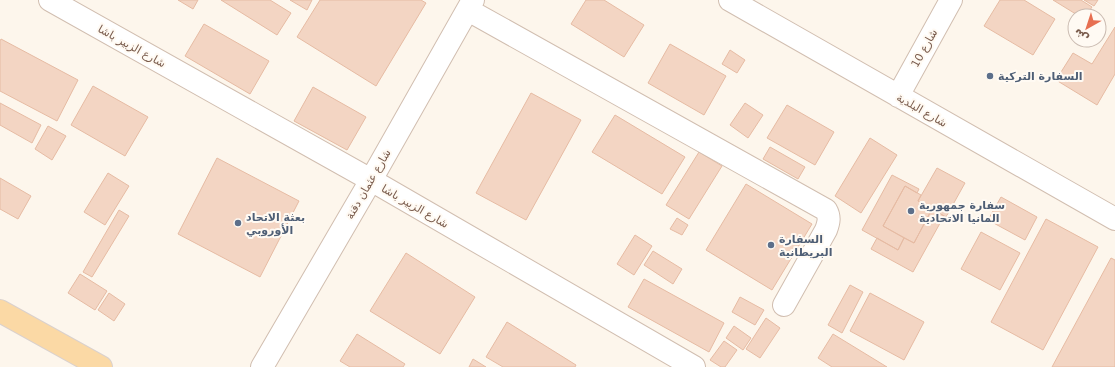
<svg xmlns="http://www.w3.org/2000/svg" width="1115" height="367" font-family="'DejaVu Sans',Cairo,sans-serif">
<style>
.building{fill:#f3d5c3;stroke:#e6bba3}
.lines{fill:none;stroke-linecap:round;stroke-linejoin:round}
.minor-casing{stroke:#d1beb0;stroke-width:24}
.major-casing{stroke:#dad1cd;stroke-width:24}
.minor{stroke:#fff;stroke-width:22}
.major{stroke:#fbd9a5;stroke-width:22}
.service-dot{fill:#5c6f8a;stroke:#fffaf3;stroke-width:1.5}
.labels{text-anchor:middle;stroke-width:4;stroke-linejoin:round;paint-order:stroke}
.street-label{font-size:11px;fill:#7a5c4d;stroke:#fffaf3}
.service-label{font-size:11px;font-weight:bold;fill:#4e5e75;stroke:#fffaf3;text-anchor:start}
</style>
<rect width="100%" height="100%" fill="#fdf6ec"/>
<path class="building" d="M178,0h20l-5,9z
M221,0h49l21,13 -14,22z
M290,0h22l-5,10z
M320,0h101l5,3 -50,83 -79,-49z
M586,0h18l40,25 -20,32 -53,-33z
M1000,0h24l31,19 -22,36 -49,-29z
M1053,0h28l11,7 -6,9h-7z
M1084,0h14l-4,6z
M204,24l65,37 -19,33 -65,-38z
M1115,27v47l-18,31 -41,-25 17,-27 19,11z
M1,39l77,41 -21,41 -57,-30v-50z
M670,44l56,32 -22,39 -56,-32z
M730,50l15,10 -8,13 -15,-9z
M93,86l55,31 -23,39 -54,-31z
M313,87l53,30 -19,33 -53,-29z
M531,93l50,27 -55,100 -50,-27z
M0,103l41,22 -9,18 -32,-18z
M745,103l18,12 -15,23 -18,-13z
M787,105l47,27 -19,33 -48,-27z
M615,115l70,42 -23,37 -70,-42z
M48,126l18,10 -14,24 -17,-11z
M870,138l27,17 -36,58 -26,-17z
M770,147l35,20 -7,12 -35,-20z
M699,152l23,14 -33,53 -23,-14z
M217,158l82,43 -39,76 -82,-43z
M937,168l28,15 -19,34 -28,-16z
M108,173l21,13 -24,39 -21,-13z
M892,175l27,14 -2,4 -12,-7 -22,40 21,12 -6,12 -36,-20z
M0,178l31,18 -13,23 -18,-10z
M746,184l66,40 -40,66 -66,-40z
M905,186l16,9 -3,6 14,8 -18,34 -31,-17z
M1001,197l36,20 -12,23 -37,-20z
M932,209l12,7 -31,56 -42,-23 6,-11 21,12 6,-12 10,5z
M119,210l10,6 -37,61 -9,-5z
M677,218l11,7 -6,10 -12,-6z
M1046,219l52,28 -55,103 -52,-28z
M981,232l39,21 -20,37 -39,-21z
M635,235l17,11 -18,29 -17,-11z
M653,251l29,18 -9,15 -29,-19z
M406,253l69,44 -35,57 -70,-43z
M1111,258l4,2v107h-63z
M80,274l27,17 -12,19 -27,-17z
M644,279l80,44 -15,29 -81,-45z
M850,285l13,7 -21,41 -14,-8z
M109,293l16,11 -11,17 -16,-11z
M870,293l54,29 -20,38 -54,-29z
M740,297l24,13 -9,15 -23,-13z
M766,318l14,10 -20,30 -14,-9z
M507,322l69,43 -1,2h-72l-17,-10z
M734,326l17,12 -8,12 -17,-12z
M357,334l48,30 -2,3h-53l-10,-6z
M833,334l54,33h-55l-14,-9z
M724,341l13,9 -12,17h-4l-11,-7z
M473,359l13,8h-17z"/>
<g class="lines">
<defs>
<path id="minor" d="M50,0l321,180 323,187
M730,0l385,219
M468,10l358,200c4,7 3,12 0,20l-42,75
M898,96l53,-96
M262,367l109,-187 102,-180"/>
<path id="major" d="M0,311l101,56"/>
</defs>
<use href="#minor" class="minor-casing"/>
<use href="#major" class="major-casing"/>
<use href="#minor" class="minor"/>
<use href="#major" class="major"/>
</g>
<g class="service-dot">
<circle cx="990" cy="76" r="4"/>
<circle cx="911" cy="211" r="4"/>
<circle cx="238" cy="223" r="4"/>
<circle cx="771" cy="245" r="4"/>
</g>
<g class="labels">
<g class="street-label">
<text transform="translate(132 46) rotate(29)" y="4">شارع الزبير باشا</text>
<text transform="translate(924 48) rotate(-61)" y="4">شارع 10</text>
<text transform="translate(922 110) rotate(30)" y="4">شارع البلدية</text>
<text transform="translate(368 184) rotate(-60)" y="4">شارع عثمان دقنة</text>
<text transform="translate(415 206) rotate(30)" y="4">شارع الزبير باشا</text>
</g>
<g class="service-label">
<text x="998" y="80">السفارة التركية</text>
<text x="919" y="209">سفارة جمهورية<tspan x="919" dy="13">المانيا الاتحادية</tspan></text>
<text x="246" y="221">بعثة الاتحاد<tspan x="246" dy="13">الأوروبي</tspan></text>
<text x="779" y="243">السفارة<tspan x="779" dy="13">البريطانية</tspan></text>
</g>
</g>
<g transform="translate(1087 28) rotate(219)"><circle r="19" fill="#fffaf3" stroke="#cabbb1"/>
<path d="M0-3L7 15L0 10L-7 15Z" fill="#e76f51"/>
<text y="-6" font-size="11" font-weight="bold" text-anchor="middle" fill="#7a5c4d">ش</text>
</g>
</svg>
